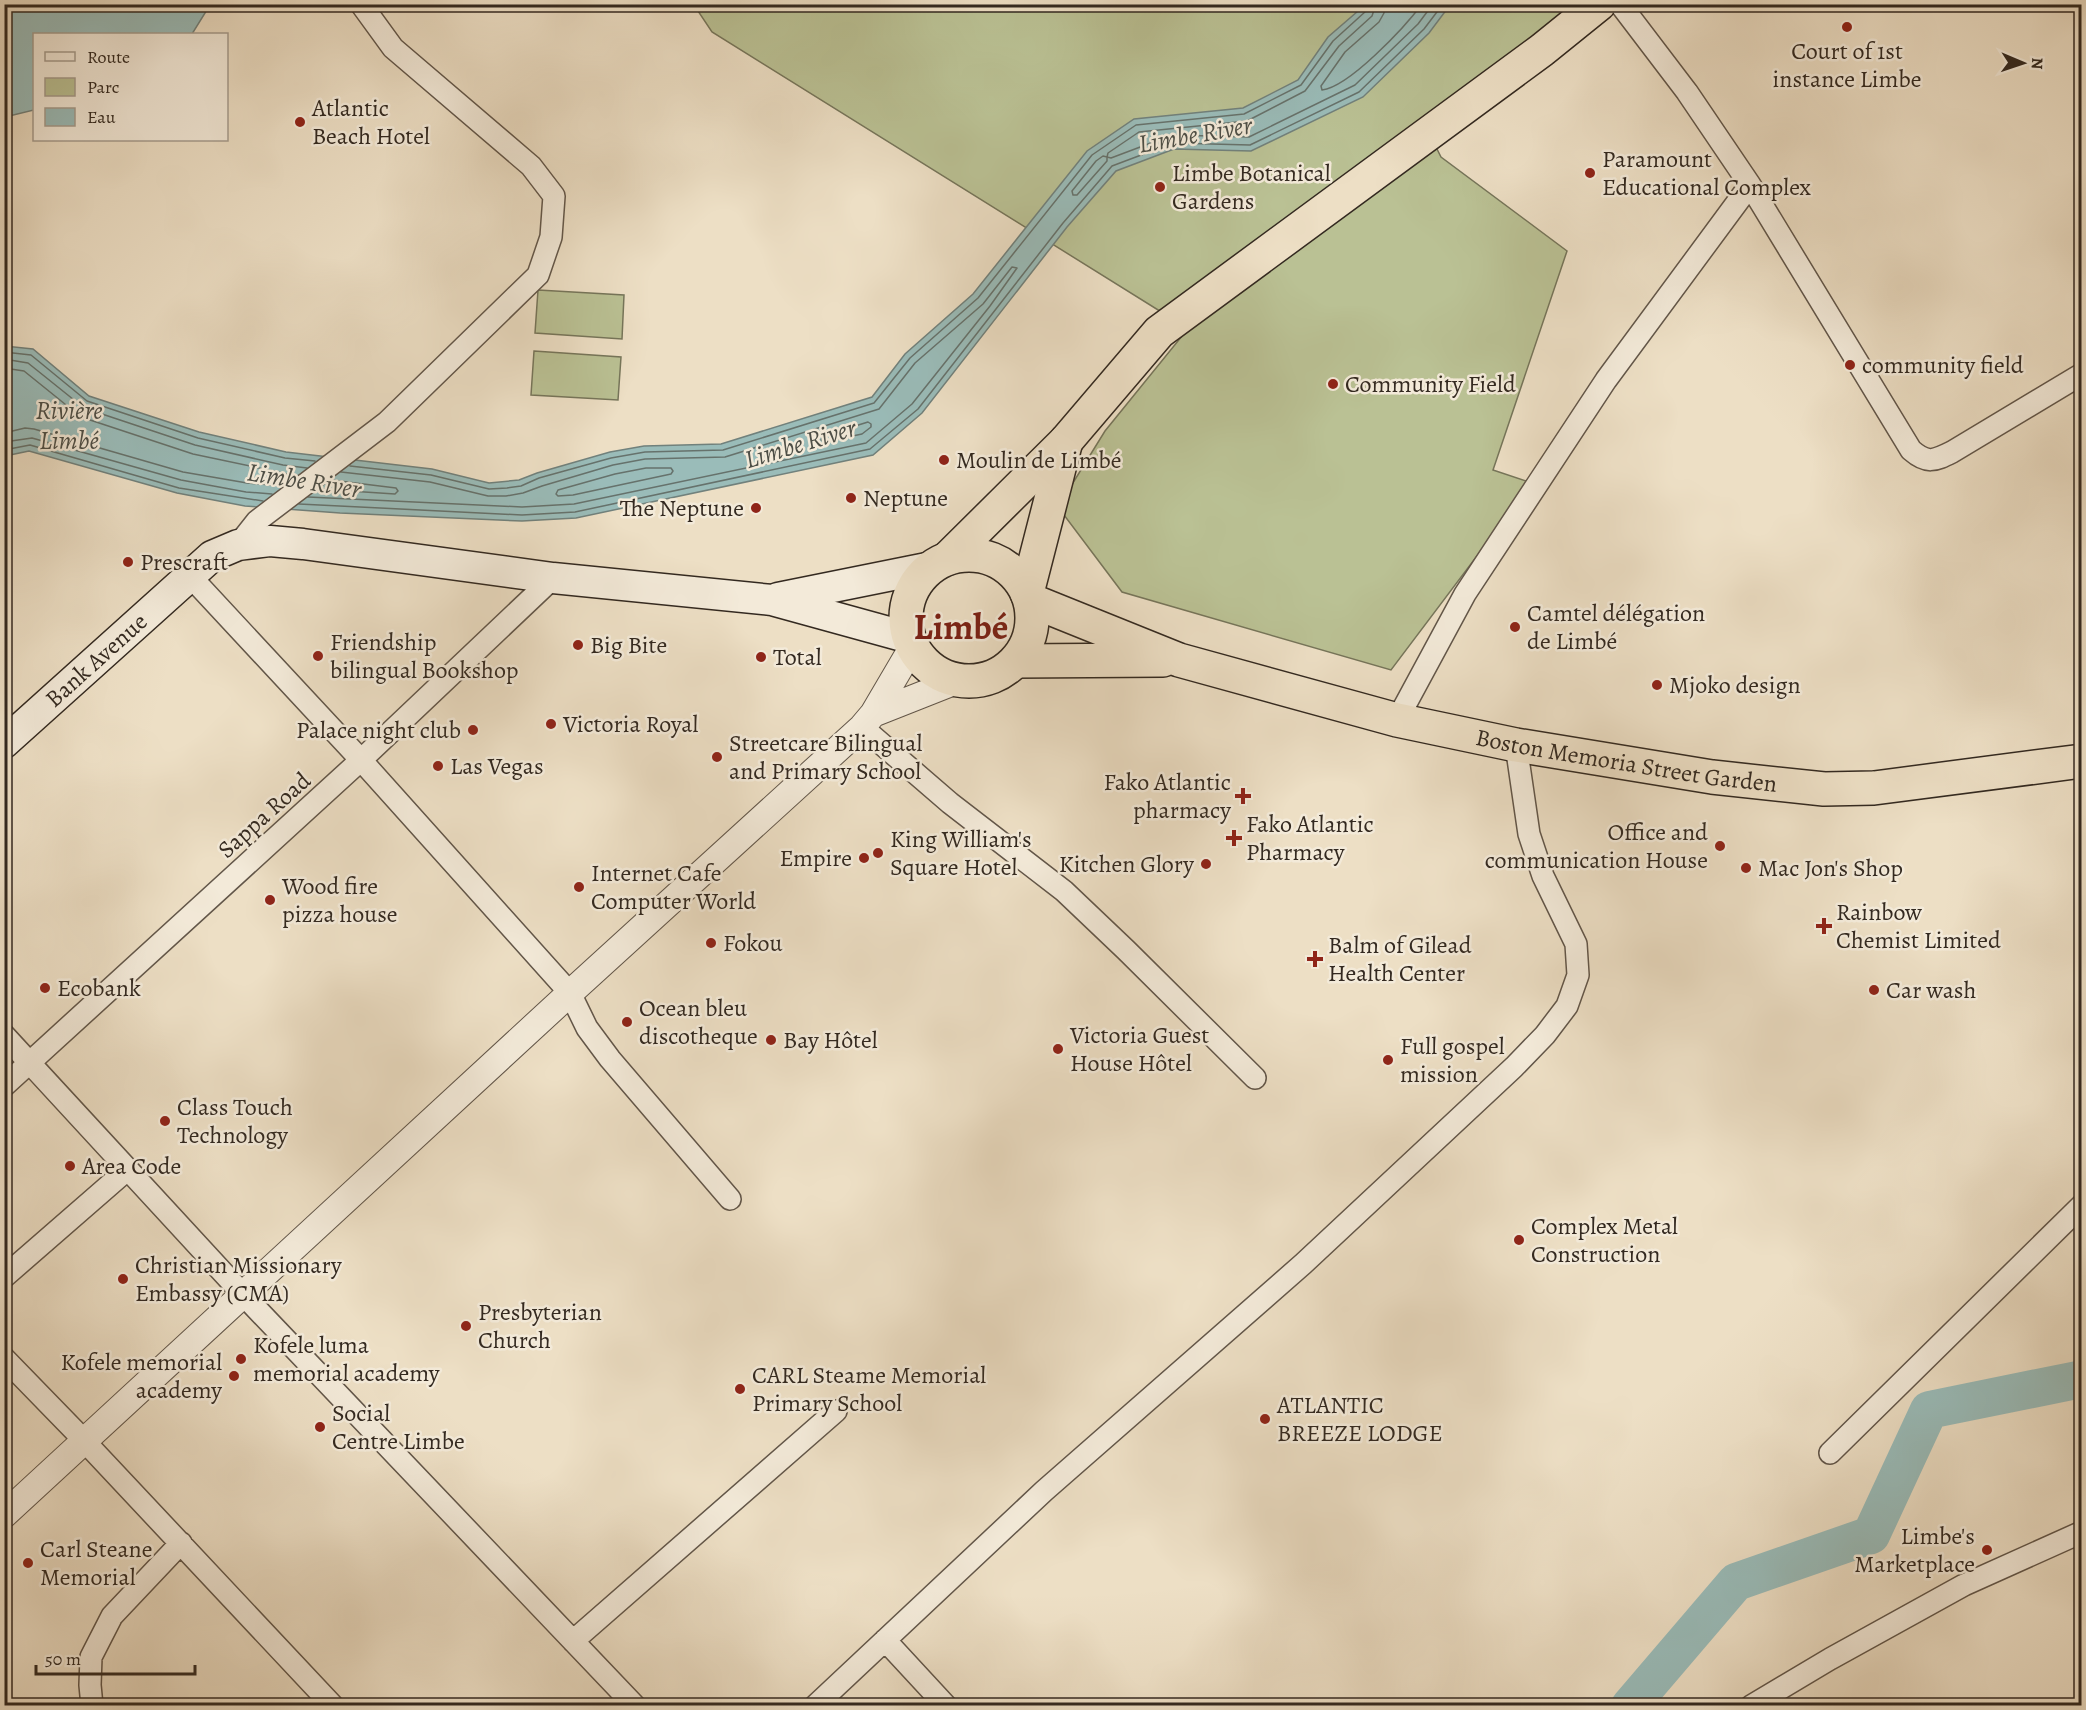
<svg xmlns="http://www.w3.org/2000/svg" width="2086" height="1710" font-family="Alegreya,serif">
<style>
.green{fill:#bac194;stroke:#76755a;stroke-width:1.5}
.water{fill:#9abcb9;stroke:#71817c;stroke-width:1.5}
.lines{fill:none;stroke-linecap:round;stroke-linejoin:round}
.shore{stroke:#66726c;stroke-width:1.5}
.river{stroke:#9abcb9;stroke-width:38}
.minor-casing{stroke:#625649;stroke-width:24}
.tertiary-casing{stroke:#625649;stroke-width:28}
.secondary-casing{stroke:#332920;stroke-width:33}
.trunk-casing{stroke:#332920;stroke-width:36}
.minor{stroke:#f3ead9;stroke-width:21}
.tertiary{stroke:#f3ead9;stroke-width:26}
.secondary{stroke:#f3ead9;stroke-width:30}
.trunk{stroke:#eddfc5;stroke-width:33}
.poi-dot{fill:#8f2418;stroke:#f3ead9;stroke-width:2}
.labels{text-anchor:middle;stroke-width:5;stroke-linejoin:round;paint-order:stroke}
.poi-label{font-size:24px;fill:#332920;stroke:#f3ead9;text-anchor:start}
.street-label{font-size:24px;fill:#332920;stroke:#f3ead9}
.water-label{font-size:26px;font-style:italic;fill:#4d4e46;stroke:#f3ead9}
.town-label{font-size:36px;font-weight:bold;fill:#7a1f14;stroke:#f3ead9}
</style>
<rect width="100%" height="100%" fill="#eddfc5"/>
<filter id="stains"><feTurbulence type="fractalNoise" baseFrequency=".00333" numOctaves="4"/><feColorMatrix values="0 0 0 0 .2 0 0 0 0 .09 0 0 0 0 .02 0 0 0 .5 -.17"/></filter>
<radialGradient id="worn" r=".72"><stop offset=".6" stop-color="#630" stop-opacity="0"/><stop offset="1" stop-color="#630" stop-opacity=".3"/></radialGradient>
<path class="green" d="M694,5h905l-420,318 -467,-291z
M1433,141l8,16 126,94 -74,219 39,13 -141,187 -269,-78 -64,-85 47,-76 77,-95z
M538,290l86,5 -2,44 -87,-6z
M534,351l87,6 -3,43 -87,-5z"/>
<path class="water" d="M4,5l1,-1 205,1 -18,29h-158v76l-29,7z
M1365,5h85l-21,28 -66,64 -112,54 -77,-2 -58,22 -49,56 -145,186 -49,42 -297,63 -54,3 -182,-8 -95,-7 -68,-13 -148,-42 -24,5v-110l28,3 56,47 110,36 87,20 146,17 57,14 30,-3 18,-7 73,-21 34,-6 77,-2 151,-47 33,-43 68,-60 114,-143 47,-32 109,-11 55,-28 30,-43z"/>
<g class="lines">
<path class="shore" d="M1376,4l-4,12 -33,30 -34,45 -58,30 -108,11 -31,21 -1,4 4,1 61,-23 77,2 106,-52 63,-61 15,-20
M1385,4l-1,9 -5,9 -34,30 -24,34 1,4c27,-3 83,-63 100,-86
M1103,156l4,1v4l-30,34h-4l-1,-4 24,-30z
M4,352l27,3 56,46 111,37 87,20 30,3
M4,359l24,4 56,45 111,37 88,20 24,3
M4,368l20,3 57,46 112,37 104,22
M868,422l3,2v3l-9,7 -38,8 -3,-2 2,-4z
M4,433l21,-5 9,1 149,43 64,11 36,3
M4,442l28,-4 149,42 65,12 26,2
M4,450l26,-5 149,43 84,13
M350,466l81,9 58,14 18,-1 14,-2 18,-8 72,-20 34,-6 78,-2 151,-47 36,-45 68,-60 114,-143 44,-30 108,-11 57,-29 32,-44 33,-30 2,-7
M646,468h25l2,3 -2,3 -98,21 -15,1 -2,-2 2,-4 57,-16z
M319,489l76,5 3,-3 -2,-3 -65,-8
M308,497l214,10 52,-3 292,-61 46,-39 78,-98 27,-38 -5,-1 -29,37 -68,59 -36,46 -154,48 -80,2 -32,6 -71,21 -19,7 -17,3h-18l-58,-14 -89,-10
M299,504l223,11 53,-3 295,-63 48,-40 145,-186 49,-57 61,-23 77,2 109,-53 65,-63 19,-25"/>
<path class="river" d="M1630,1706l106,-124 135,-47 58,-125 153,-31"/>
<defs>
<path id="minor" d="M1750,185l161,265c16,14 23,11 41,2l130,-78
M238,545l19,-24 130,-99 151,-147 13,-38 3,-41 -23,-30 -138,-118 -32,-44
M190,576l171,184 209,233 17,35 23,31 120,140
M1397,720l68,-126 141,-214 144,-195 -63,-93 -67,-88
M862,727l88,76 114,88 62,59 129,128
M4,1035l247,268 384,403
M4,1086l357,-326 192,-182
M4,1277l124,-108
M4,1358l70,72 259,276
M1830,1453l252,-248
M885,1640l61,66
M573,1641l263,-230
M92,1706l-2,-21 1,-28 21,-41 69,-73
M815,1706l229,-215 259,-227 211,-197 31,-32 22,-29 11,-31 -2,-31 -33,-68 -14,-42 -13,-89
M1751,1706l79,-47 134,-74 118,-53"/>
<path id="tertiary" d="M873,714l86,-34
M4,1515l566,-522 292,-266 11,-13 40,-68"/>
<g id="secondary">
<path d="M778,598l154,-31"/>
<path id="s1" d="M4,743l208,-187 26,-11 32,-4 33,3 250,34 219,22 138,38"/>
</g>
<g id="trunk">
<circle cx="969" cy="618" r="63"/>
<path d="M948,558l118,-117 93,-109 383,-282 57,-46"/>
<path d="M1027,593l39,-152"/>
<path id="s2" d="M1030,600l149,60 218,60 119,25 196,32 112,12 50,-1 208,-27"/>
<path d="M1016,661l147,-1"/>
</g>
</defs>
<use href="#minor" class="minor-casing"/>
<use href="#tertiary" class="tertiary-casing"/>
<use href="#secondary" class="secondary-casing"/>
<use href="#trunk" class="trunk-casing"/>
<use href="#minor" class="minor"/>
<use href="#tertiary" class="tertiary"/>
<use href="#secondary" class="secondary"/>
<use href="#trunk" class="trunk"/>
</g>
<g class="poi-dot">
<circle cx="1847" cy="27" r="6"/>
<circle cx="300" cy="122" r="6"/>
<circle cx="1590" cy="173" r="6"/>
<circle cx="1160" cy="187" r="6"/>
<circle cx="1850" cy="365" r="6"/>
<circle cx="1333" cy="384" r="6"/>
<circle cx="944" cy="460" r="6"/>
<circle cx="851" cy="498" r="6"/>
<circle cx="756" cy="508" r="6"/>
<circle cx="128" cy="562" r="6"/>
<circle cx="1515" cy="627" r="6"/>
<circle cx="578" cy="645" r="6"/>
<circle cx="318" cy="656" r="6"/>
<circle cx="761" cy="657" r="6"/>
<circle cx="1657" cy="685" r="6"/>
<circle cx="551" cy="724" r="6"/>
<circle cx="473" cy="730" r="6"/>
<circle cx="717" cy="757" r="6"/>
<circle cx="438" cy="766" r="6"/>
<path d="M1240 787h6v6h6v6h-6v6h-6v-6h-6v-6h6z"/>
<path d="M1231 829h6v6h6v6h-6v6h-6v-6h-6v-6h6z"/>
<circle cx="1720" cy="846" r="6"/>
<circle cx="878" cy="853" r="6"/>
<circle cx="864" cy="858" r="6"/>
<circle cx="1206" cy="864" r="6"/>
<circle cx="1746" cy="868" r="6"/>
<circle cx="579" cy="887" r="6"/>
<circle cx="270" cy="900" r="6"/>
<path d="M1821 917h6v6h6v6h-6v6h-6v-6h-6v-6h6z"/>
<circle cx="711" cy="943" r="6"/>
<path d="M1312 950h6v6h6v6h-6v6h-6v-6h-6v-6h6z"/>
<circle cx="45" cy="988" r="6"/>
<circle cx="1874" cy="990" r="6"/>
<circle cx="627" cy="1022" r="6"/>
<circle cx="771" cy="1040" r="6"/>
<circle cx="1058" cy="1049" r="6"/>
<circle cx="1388" cy="1060" r="6"/>
<circle cx="165" cy="1121" r="6"/>
<circle cx="70" cy="1166" r="6"/>
<circle cx="1519" cy="1240" r="6"/>
<circle cx="123" cy="1279" r="6"/>
<circle cx="466" cy="1326" r="6"/>
<circle cx="241" cy="1359" r="6"/>
<circle cx="234" cy="1376" r="6"/>
<circle cx="740" cy="1389" r="6"/>
<circle cx="1265" cy="1419" r="6"/>
<circle cx="320" cy="1427" r="6"/>
<circle cx="1987" cy="1550" r="6"/>
<circle cx="28" cy="1563" r="6"/>
</g>
<g class="labels">
<g class="poi-label">
<text x="1847" y="59" text-anchor="middle">Court of 1st<tspan x="1847" dy="28">instance Limbe</tspan></text>
<text x="312" y="116">Atlantic<tspan x="312" dy="28">Beach Hotel</tspan></text>
<text x="1602" y="167">Paramount<tspan x="1602" dy="28">Educational Complex</tspan></text>
<text x="1172" y="181">Limbe Botanical<tspan x="1172" dy="28">Gardens</tspan></text>
<text x="1862" y="373">community field</text>
<text x="1345" y="392">Community Field</text>
<text x="956" y="468">Moulin de Limbé</text>
<text x="863" y="506">Neptune</text>
<text x="744" y="516" text-anchor="end">The Neptune</text>
<text x="140" y="570">Prescraft</text>
<text x="1527" y="621">Camtel délégation<tspan x="1527" dy="28">de Limbé</tspan></text>
<text x="330" y="650">Friendship<tspan x="330" dy="28">bilingual Bookshop</tspan></text>
<text x="590" y="653">Big Bite</text>
<text x="773" y="665">Total</text>
<text x="1669" y="693">Mjoko design</text>
<text x="563" y="732">Victoria Royal</text>
<text x="461" y="738" text-anchor="end">Palace night club</text>
<text x="729" y="751">Streetcare Bilingual<tspan x="729" dy="28">and Primary School</tspan></text>
<text x="450" y="774">Las Vegas</text>
<text x="1231" y="790" text-anchor="end">Fako Atlantic<tspan x="1231" dy="28">pharmacy</tspan></text>
<text x="1246" y="832">Fako Atlantic<tspan x="1246" dy="28">Pharmacy</tspan></text>
<text x="1708" y="840" text-anchor="end">Office and<tspan x="1708" dy="28">communication House</tspan></text>
<text x="890" y="847">King William's<tspan x="890" dy="28">Square Hotel</tspan></text>
<text x="852" y="866" text-anchor="end">Empire</text>
<text x="1194" y="872" text-anchor="end">Kitchen Glory</text>
<text x="1758" y="876">Mac Jon's Shop</text>
<text x="591" y="881">Internet Cafe<tspan x="591" dy="28">Computer World</tspan></text>
<text x="282" y="894">Wood fire<tspan x="282" dy="28">pizza house</tspan></text>
<text x="1836" y="920">Rainbow<tspan x="1836" dy="28">Chemist Limited</tspan></text>
<text x="723" y="951">Fokou</text>
<text x="1328" y="953">Balm of Gilead<tspan x="1328" dy="28">Health Center</tspan></text>
<text x="57" y="996">Ecobank</text>
<text x="1886" y="998">Car wash</text>
<text x="639" y="1016">Ocean bleu<tspan x="639" dy="28">discotheque</tspan></text>
<text x="1070" y="1043">Victoria Guest<tspan x="1070" dy="28">House Hôtel</tspan></text>
<text x="783" y="1048">Bay Hôtel</text>
<text x="1400" y="1054">Full gospel<tspan x="1400" dy="28">mission</tspan></text>
<text x="177" y="1115">Class Touch<tspan x="177" dy="28">Technology</tspan></text>
<text x="82" y="1174">Area Code</text>
<text x="1531" y="1234">Complex Metal<tspan x="1531" dy="28">Construction</tspan></text>
<text x="135" y="1273">Christian Missionary<tspan x="135" dy="28">Embassy (CMA)</tspan></text>
<text x="478" y="1320">Presbyterian<tspan x="478" dy="28">Church</tspan></text>
<text x="253" y="1353">Kofele luma<tspan x="253" dy="28">memorial academy</tspan></text>
<text x="222" y="1370" text-anchor="end">Kofele memorial<tspan x="222" dy="28">academy</tspan></text>
<text x="752" y="1383">CARL Steame Memorial<tspan x="752" dy="28">Primary School</tspan></text>
<text x="1277" y="1413">ATLANTIC<tspan x="1277" dy="28">BREEZE LODGE</tspan></text>
<text x="332" y="1421">Social<tspan x="332" dy="28">Centre Limbe</tspan></text>
<text x="1975" y="1544" text-anchor="end">Limbe's<tspan x="1975" dy="28">Marketplace</tspan></text>
<text x="40" y="1557">Carl Steane<tspan x="40" dy="28">Memorial</tspan></text>
</g>
<g class="street-label">
<text dy="8" stroke="none"><textPath href="#s1" startOffset="124">Bank Avenue</textPath></text>
<text dy="8" stroke="none"><textPath href="#s2" startOffset="620">Boston Memoria Street Garden</textPath></text>
<text transform="translate(264 815) rotate(-42)" y="8">Sappa Road</text>
</g>
<g class="water-label">
<text transform="translate(1195 134) rotate(-10)" y="9">Limbe River</text>
<text x="69" y="419">Rivière<tspan x="69" dy="30">Limbé</tspan></text>
<text transform="translate(800 443) rotate(-17)" y="9">Limbe River</text>
<text transform="translate(304 480) rotate(9)" y="9">Limbe River</text>
</g>
<g class="town-label">
<text x="961" y="639">Limbé</text>
</g>
</g>
<rect width="2086" height="1710" fill="none" stroke="#eddfc5" stroke-width="24"/>
<rect x="6" y="6" width="2074" height="1698" fill="none" stroke="#332920" stroke-width="3"/>
<rect x="12" y="12" width="2062" height="1686" fill="none" stroke="#332920" stroke-width="1.5"/>
<rect x="33" y="33" width="195" height="108" fill="#f3ead9" stroke="#a69d8f" stroke-width="1.5"/>
<rect x="45" y="52" width="30" height="9" fill="#f3ead9" stroke="#a69d8f" stroke-width="1.5"/>
<text x="87" y="63" font-size="18" fill="#332920">Route</text>
<rect x="45" y="78" width="30" height="18" fill="#bac194" stroke="#a69d8f" stroke-width="1.5"/>
<text x="87" y="93" font-size="18" fill="#332920">Parc</text>
<rect x="45" y="108" width="30" height="18" fill="#9abcb9" stroke="#a69d8f" stroke-width="1.5"/>
<text x="87" y="123" font-size="18" fill="#332920">Eau</text>
<g transform="translate(2023 63) rotate(92)" stroke="#f3ead9" stroke-width="4.5" paint-order="stroke">
<path d="M0-4.5L10 22L0 15L-10 22Z" fill="#332920"/>
<text y="-9" font-size="16" font-weight="bold" text-anchor="middle" fill="#332920">N</text>
</g>
<path d="M36 1665v9h159v-9" fill="none" stroke="#332920" stroke-width="3"/>
<text x="45" y="1665" font-size="18" fill="#332920" stroke="#f3ead9" stroke-width="4.5" paint-order="stroke">50 m</text>
<rect width="100%" height="100%" filter="url(#stains)"/>
<rect width="100%" height="100%" fill="url(#worn)"/>
</svg>
